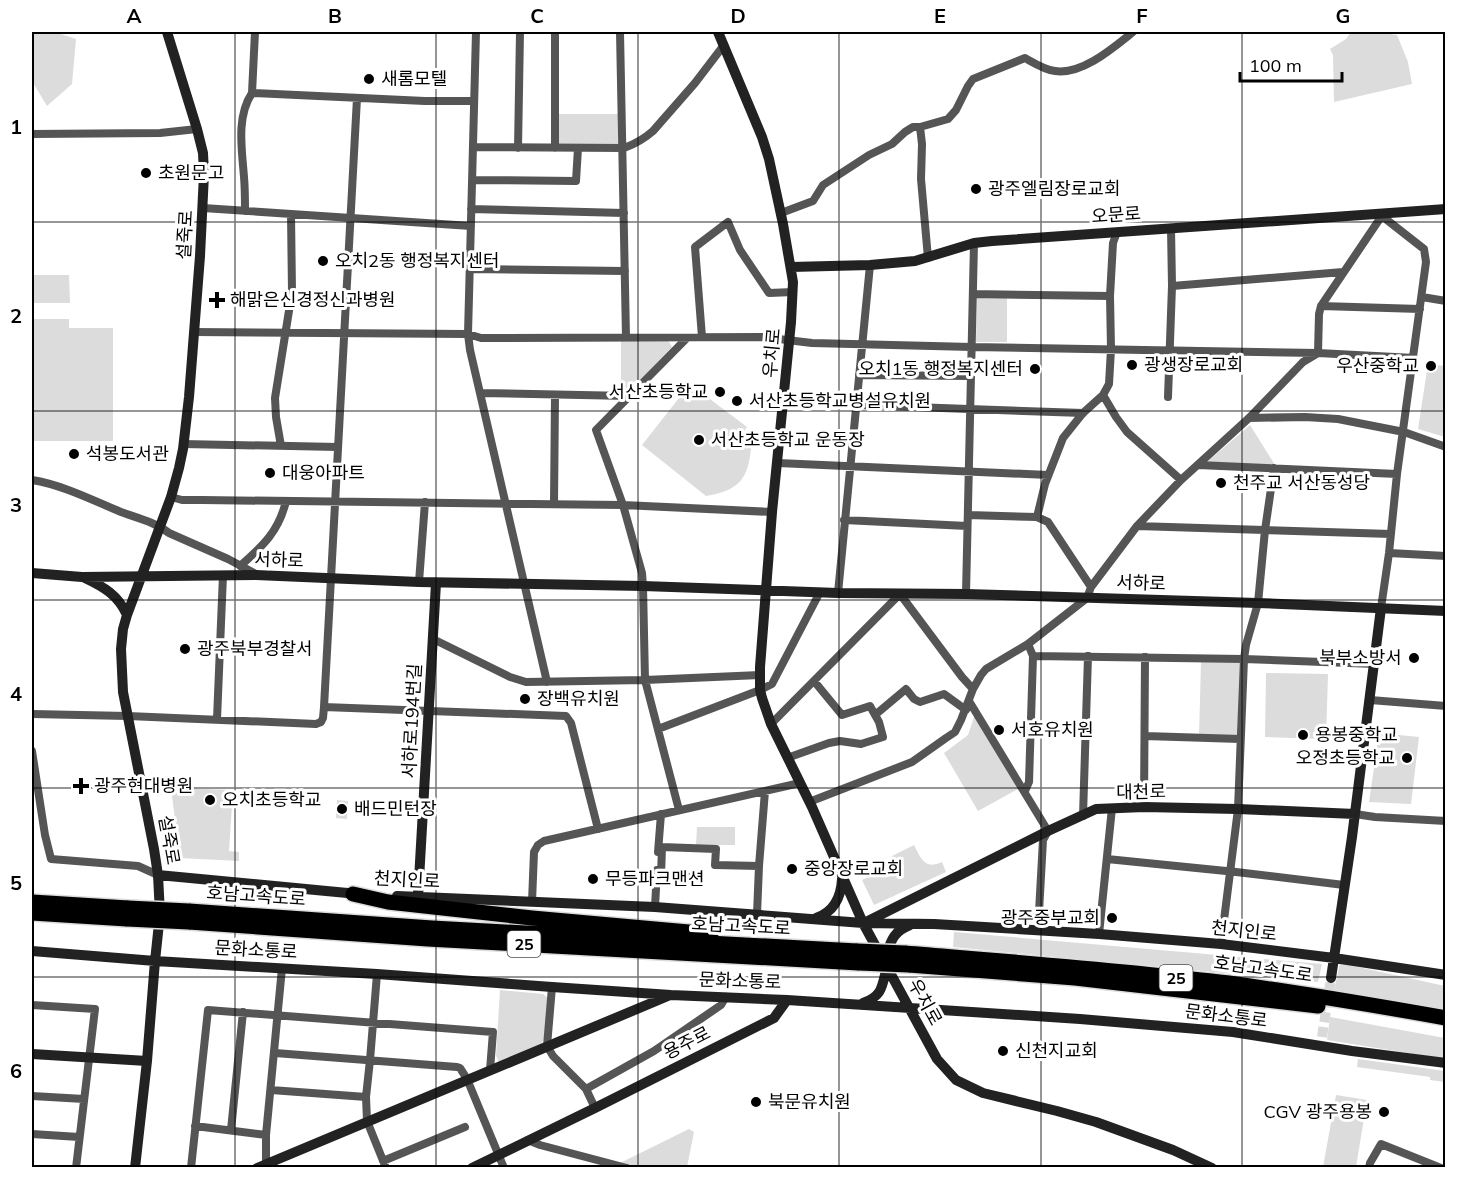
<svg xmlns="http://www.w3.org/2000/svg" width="1477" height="1199" font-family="Mulish,'Noto Sans KR',sans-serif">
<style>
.green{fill:#dcdcdc}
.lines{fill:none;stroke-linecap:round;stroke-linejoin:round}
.secondary-tunnel{stroke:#d9d9d9;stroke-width:10;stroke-dasharray:10 5;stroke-linecap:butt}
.highway-casing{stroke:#dbdbdb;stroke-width:18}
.street{stroke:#555;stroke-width:8}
.secondary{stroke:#222;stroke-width:10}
.highway{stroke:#000;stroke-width:15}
.highway-bridge-casing{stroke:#dbdbdb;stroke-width:18;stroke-linecap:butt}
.highway-bridge{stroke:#000;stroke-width:15}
.grid{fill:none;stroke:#000;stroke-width:1.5;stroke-opacity:0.55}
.poi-dot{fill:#000;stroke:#fff;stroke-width:2}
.labels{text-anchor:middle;stroke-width:6;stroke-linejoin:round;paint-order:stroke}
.shield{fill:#fff;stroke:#4c4c4c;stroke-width:1.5}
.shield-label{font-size:16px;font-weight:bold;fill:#000}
.poi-label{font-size:18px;fill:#000;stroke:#fff;text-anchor:start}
.street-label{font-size:18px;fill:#000;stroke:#fff}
.neatline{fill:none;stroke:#000;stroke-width:2}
.grid-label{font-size:20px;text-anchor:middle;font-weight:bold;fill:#000}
</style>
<rect width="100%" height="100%" fill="#fff"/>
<path class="green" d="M32,32h23l21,7 -4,45 -25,22 -15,-25z
M1351,32h26l20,3 11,27 4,22 -78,18 -1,-47 -3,-6 16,-10z
M557,114h62v31l-62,-1z
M34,275h35l1,28h-36z
M977,298h30v44h-31z
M32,319h37v9h44v113h-81z
M621,340h47l4,7 -43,44 -8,2z
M1428,364l17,2v71l-27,-8z
M690,384l57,43 -5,7 8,2 2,3c-3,36 -8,51 -46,57l-64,-51z
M1250,425l25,40 -69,-2z
M1201,662h40l-3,72 -4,3 -35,-1z
M1266,673l62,1 -2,65 -61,-2z
M975,714l45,74 -42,23 -34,-58 24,-18z
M1379,733l40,4 -8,67 -42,-2z
M171,788l62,2 -4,61 10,1v9l-59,-3z
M337,800l11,1 -1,18 -11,-1z
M697,827h38v18h-39z
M914,845c7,14 11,25 28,17l4,10 -72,33 -12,-25 30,-14v-10z
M954,932l368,32 -4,18 -365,-35z
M1340,963l105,23v27l-111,-23z
M500,990l43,4 5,4 -3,39 -4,8 -42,17 -3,-6z
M1330,1017l115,21v21l-118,-19z
M1358,1059l87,12v11l-15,-2v-3l-73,-10z
M1336,1095l31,5 -11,67h-33z
M689,1129l5,3 -7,35h-54l-12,-3 1,-2z"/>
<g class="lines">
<path class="secondary-tunnel" d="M1322,1037l9,-59"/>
<defs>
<path id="highway" d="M353,894l35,8 144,16 179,16
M32,902l96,6
M189,911l243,17 425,23
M32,913l95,6
M189,922l239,17 431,24
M905,953c108,9 216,17 324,30 72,10 144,22 217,35
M909,965l166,13 243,28"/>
</defs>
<use href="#highway" class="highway-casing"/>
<path class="street" d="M476,32l-8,302 2,16 77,332
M620,32l6,305
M252,93l173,8h48
M357,98l-33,609 242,9 5,7 27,106
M920,127l2,17 -1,35 7,79
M32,134l128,-1 37,-4
M473,147l151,1c11,-4 20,-9 29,-17l42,-48 29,-38
M518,148l2,-116
M555,148v-116
M472,180l104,1 2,-33
M203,208l268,18
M471,209l153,4
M245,211c0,-11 0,-23 -1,-34 -2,-27 -8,-60 8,-84l3,-61
M781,213l32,-12 10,-16 46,-30 23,-11 13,-12 8,-5h7l28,-8 8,-9 12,-24 5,-7 52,-21c9,5 20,12 30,13 27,4 58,-23 78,-39
M470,269l155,2
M1172,286l171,-14
M973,294l137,2
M1422,297l24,4
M1321,306l99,3
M194,332l274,2 13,4 281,-1 50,6 160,4 346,6 96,5
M702,337l-7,-90 33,-25 12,28 29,43 24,-1
M859,375l112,1
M480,393l149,3
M1103,395l13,22 11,15 54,48
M1168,397l4,-111 -1,-58
M857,405l226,8
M1249,418l56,-1 33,2 66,13 42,15
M183,444l155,3
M281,446l-5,-29 -1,-19 17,-106 -1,-78
M778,463l270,12
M1198,465l199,9
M32,480c31,5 60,20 89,32 16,6 34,10 48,21l59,26 28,15
M171,497l11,3h20l421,5 149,7
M554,504l1,-109
M968,515l69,2
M844,520l123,6
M1137,526l254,8
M1389,553l57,3
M240,566c23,-20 39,-35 46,-65
M419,582l6,-80
M1091,587l-43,-65 -11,-5 8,-33 18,-46 20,-25 20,-18 6,-11 2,-35 -1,-53 3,-53 4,-11
M838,593l32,-328
M966,594l8,-351
M433,639l77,38 16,5 119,-2 115,-5
M1033,656l211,3 131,5
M1370,700l76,6
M969,701l79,130 -5,9 -5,90
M32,714l96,2 188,8 5,-2 2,-4 1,-11
M875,715l31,-26 8,10 6,3 24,-8 22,16
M217,719l6,-144
M771,724l129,-130 62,83 11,12
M658,729l102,-39 12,-6 48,-92
M1145,736l95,3
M32,751l13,84 6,24 87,7 20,9
M787,758l42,-15 11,-2 21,3 22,-7 -4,-15 -9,-16 -28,9 -28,-34
M1025,791l4,-9 4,-126 -5,-12
M809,802l103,-40 34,-24 9,-6 6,-12 12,-31 8,-14 5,-6 42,-25 59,-46 4,-11 46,-61 44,-46 68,-62 54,-56 15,-9 1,-39 2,-8 62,-92 4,6 37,29 2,13 -29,212 -8,79 -8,55
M1144,807l1,-150
M679,810l-34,-130 -2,-94 -1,-13 -19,-68 -27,-75 91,-92
M1355,814l20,3 71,4
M1083,816l5,-160
M658,852l3,-38
M1107,859l129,13 108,13
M694,882l1,-5 -34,-1 1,-29 54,2 -1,16 44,1
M532,902l2,-50 4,-7 6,-4 256,-58
M655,907l2,-37
M757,914l2,-48 6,-75
M1099,934l13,-126
M1221,944l17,-135 6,-150 2,-14 12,-42 7,-73 9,-62
M377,974l-7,86 -4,37 1,24 19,47
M552,987l-5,59 6,10 33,33
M32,1005l63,4 -19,159
M275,1053l182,14 3,1 7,11 37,89
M271,1090l95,7
M32,1096l52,3
M595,1108l-9,-19 68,-38 67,-46 5,-8
M195,1126l71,9
M231,1130l12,-118
M32,1134l47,3
M528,1140l12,5 87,23
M383,1161l82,-34
M267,1167l-1,-3v-29l16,-167
M191,1168l17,-158 285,22 -3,38
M1369,1168l1,-5 11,-19 60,24"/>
<path class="secondary" d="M718,32l44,105 7,22 14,65 10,58 -2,40 -19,190 -12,155v23l2,8 9,26 41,83 51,116 74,136 19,21 27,13 74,18 39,11 77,28 39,18
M791,267l79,-2 45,-4 59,-18 18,-2 454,-32
M32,573l50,4 174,-2 163,7 224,4 195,7 128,1 292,9 188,8
M85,578c19,9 33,17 42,37
M158,875l200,19
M397,896l258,11 208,16 71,1 165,10 122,10 113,14 112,17
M418,897l18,-314
M816,918c18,-6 25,-20 26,-39
M866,922l182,-91 48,-22 48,-2 94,2 117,5
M32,951l123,10 222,13 175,13 119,8 116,5 293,19 153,13 119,19 94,12
M885,958c6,-16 7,-26 25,-33
M1331,978l21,-141 29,-229
M863,1003c20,-7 19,-17 24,-37
M32,1054l115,7
M135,1168l12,-107 8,-100 5,-47 -2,-39 -4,-26 -31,-157 -2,-43 2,-20 4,-14 44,-118 8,-29 4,-19 6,-52 11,-141 4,-82 -1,-21 -6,-24 -30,-97
M257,1168l411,-172
M472,1168l123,-60 179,-90 13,-18"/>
<use href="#highway" class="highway"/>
<defs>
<path id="highway-bridge" d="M128,908l61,3
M127,919l62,3
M857,951l48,2
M859,963l50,2"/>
</defs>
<use href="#highway-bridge" class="highway-bridge-casing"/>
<use href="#highway-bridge" class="highway-bridge"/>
</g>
<path class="grid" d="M235,32v1136M436,32v1136M638,32v1136M839,32v1136M1041,32v1136M1242,32v1136M32,222h1414M32,411h1414M32,600h1414M32,788h1414M32,977h1414"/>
<g class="poi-dot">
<circle cx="369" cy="79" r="6"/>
<circle cx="146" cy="173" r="6"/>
<circle cx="976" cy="189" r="6"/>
<circle cx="323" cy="261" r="6"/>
<path d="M214 291h6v6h6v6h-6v6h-6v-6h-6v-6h6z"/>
<circle cx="1132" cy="365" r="6"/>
<circle cx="1431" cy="366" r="6"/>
<circle cx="1035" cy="369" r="6"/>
<circle cx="720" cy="392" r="6"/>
<circle cx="737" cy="401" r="6"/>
<circle cx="699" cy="440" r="6"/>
<circle cx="74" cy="454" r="6"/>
<circle cx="270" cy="473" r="6"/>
<circle cx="1221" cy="483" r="6"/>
<circle cx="185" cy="649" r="6"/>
<circle cx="1414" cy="658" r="6"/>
<circle cx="525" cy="699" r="6"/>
<circle cx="999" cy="730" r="6"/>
<circle cx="1303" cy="735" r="6"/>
<circle cx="1407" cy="758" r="6"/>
<path d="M78 777h6v6h6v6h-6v6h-6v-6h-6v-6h6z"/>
<circle cx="210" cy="800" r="6"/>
<circle cx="342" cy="809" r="6"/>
<circle cx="792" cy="869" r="6"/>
<circle cx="593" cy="879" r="6"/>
<circle cx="1112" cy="918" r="6"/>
<circle cx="1003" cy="1051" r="6"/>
<circle cx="756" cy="1102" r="6"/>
<circle cx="1384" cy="1112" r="6"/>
</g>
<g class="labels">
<g class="shield">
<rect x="507.5" y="931" width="33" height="26" rx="4.5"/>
<rect x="1159.5" y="965" width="33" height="26" rx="4.5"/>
</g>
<g class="shield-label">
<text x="524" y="950">25</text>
<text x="1176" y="984">25</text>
</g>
<g class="poi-label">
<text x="381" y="85">새롬모텔</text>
<text x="158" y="179">초원문고</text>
<text x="988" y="195">광주엘림장로교회</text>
<text x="335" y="267">오치2동 행정복지센터</text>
<text x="230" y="306">해맑은신경정신과병원</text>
<text x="1144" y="371">광생장로교회</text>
<text x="1419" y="372" text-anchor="end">우산중학교</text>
<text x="1023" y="375" text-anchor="end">오치1동 행정복지센터</text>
<text x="708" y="398" text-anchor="end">서산초등학교</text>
<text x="749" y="407">서산초등학교병설유치원</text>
<text x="711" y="446">서산초등학교 운동장</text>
<text x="86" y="460">석봉도서관</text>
<text x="282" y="479">대웅아파트</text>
<text x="1233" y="489">천주교 서산동성당</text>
<text x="197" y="655">광주북부경찰서</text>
<text x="1402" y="664" text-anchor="end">북부소방서</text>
<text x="537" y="705">장백유치원</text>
<text x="1011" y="736">서호유치원</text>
<text x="1315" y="741">용봉중학교</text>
<text x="1395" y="764" text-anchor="end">오정초등학교</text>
<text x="94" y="792">광주현대병원</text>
<text x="222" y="806">오치초등학교</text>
<text x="354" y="815">배드민턴장</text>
<text x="804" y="875">중앙장로교회</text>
<text x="605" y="885">무등파크맨션</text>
<text x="1100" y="924" text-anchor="end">광주중부교회</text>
<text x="1015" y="1057">신천지교회</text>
<text x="768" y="1108">북문유치원</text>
<text x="1372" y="1118" text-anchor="end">CGV 광주용봉</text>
</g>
<g class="street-label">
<text transform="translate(1116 215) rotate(-4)" y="6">오문로</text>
<text transform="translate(185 235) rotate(-87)" y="6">설죽로</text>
<text transform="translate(772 353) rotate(-85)" y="6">우치로</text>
<text transform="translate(279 560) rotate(2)" y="6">서하로</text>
<text transform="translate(1141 583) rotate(2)" y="6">서하로</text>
<text transform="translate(412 721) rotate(-87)" y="6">서하로194번길</text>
<text transform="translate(1141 792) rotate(-1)" y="6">대천로</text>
<text transform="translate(169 840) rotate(80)" y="6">설죽로</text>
<text transform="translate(407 880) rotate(3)" y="6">천지인로</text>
<text transform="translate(256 896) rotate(4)" y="6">호남고속도로</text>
<text transform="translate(741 926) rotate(3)" y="6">호남고속도로</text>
<text transform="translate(1244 931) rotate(6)" y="6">천지인로</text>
<text transform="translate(256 950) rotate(3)" y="6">문화소통로</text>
<text transform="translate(1263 969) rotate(8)" y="6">호남고속도로</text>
<text transform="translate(740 981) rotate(2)" y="6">문화소통로</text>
<text transform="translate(925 1002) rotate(61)" y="6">우치로</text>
<text transform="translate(1226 1016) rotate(7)" y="6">문화소통로</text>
<text transform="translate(687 1043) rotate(-27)" y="6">용주로</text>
</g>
</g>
<rect width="1477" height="1199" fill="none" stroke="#ffffff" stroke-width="66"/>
<path d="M1240 72v9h102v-9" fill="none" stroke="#000000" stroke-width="3"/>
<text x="1249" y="72" font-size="18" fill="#000000" stroke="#ffffff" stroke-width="4.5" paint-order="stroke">100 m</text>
<rect x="33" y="33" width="1411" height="1133" class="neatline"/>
<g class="grid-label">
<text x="134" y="23">A</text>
<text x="335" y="23">B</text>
<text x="537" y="23">C</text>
<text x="738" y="23">D</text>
<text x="940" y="23">E</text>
<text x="1142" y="23">F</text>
<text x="1343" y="23">G</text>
<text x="16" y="134">1</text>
<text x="16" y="323">2</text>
<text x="16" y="512">3</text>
<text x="16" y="701">4</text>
<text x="16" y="890">5</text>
<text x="16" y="1078">6</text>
</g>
</svg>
